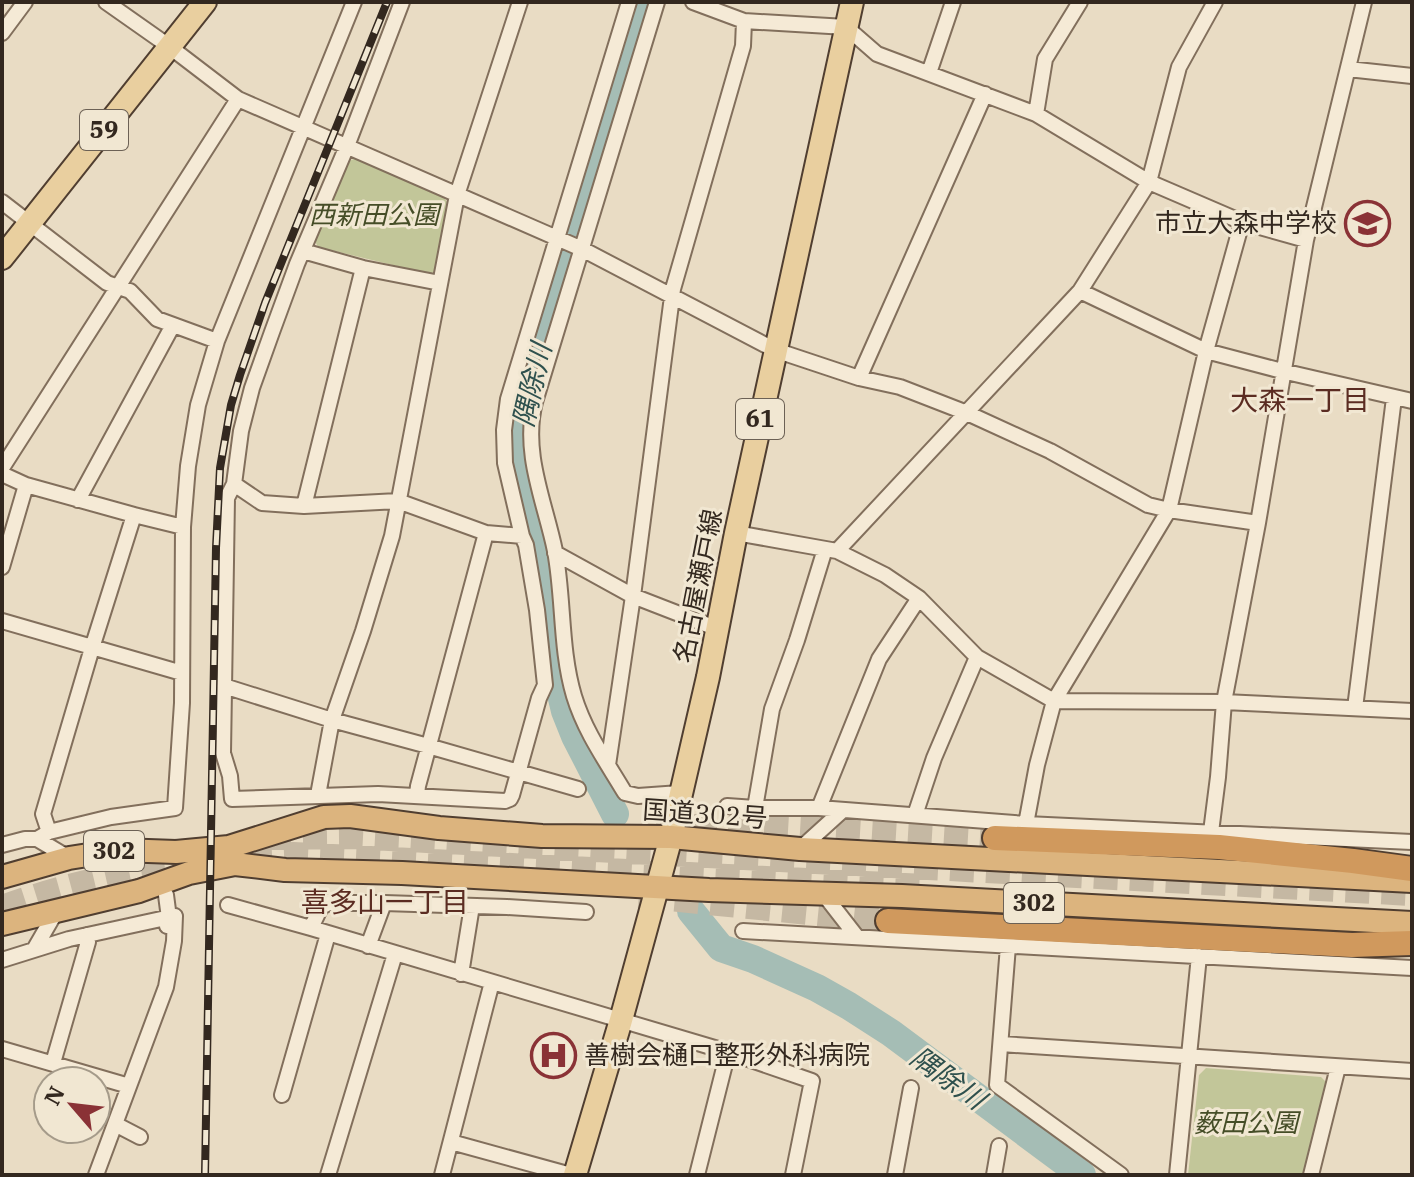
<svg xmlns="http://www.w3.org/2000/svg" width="1414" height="1177" font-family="'IBM Plex Serif','Noto Sans JP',serif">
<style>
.green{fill:#c2c699}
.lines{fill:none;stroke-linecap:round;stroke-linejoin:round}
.river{stroke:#a5bdb5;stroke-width:28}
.motorway-tunnel{stroke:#c5b8a3;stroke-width:24;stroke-dasharray:24 12;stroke-linecap:butt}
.minor-casing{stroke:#826f5c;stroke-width:18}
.primary-casing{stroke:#503e30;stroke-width:26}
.trunk-casing{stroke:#503e30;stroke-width:26}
.motorway-casing{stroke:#503e30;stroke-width:28}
.minor{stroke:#f5ead6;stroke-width:14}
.primary{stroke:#e9cf9f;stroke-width:22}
.trunk{stroke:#dcb47e;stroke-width:22}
.motorway{stroke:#d0995d;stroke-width:24}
.rail-casing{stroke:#33281f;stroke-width:8}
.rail{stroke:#f1e7d2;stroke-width:5;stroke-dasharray:15;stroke-linecap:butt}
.labels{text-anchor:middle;stroke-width:6;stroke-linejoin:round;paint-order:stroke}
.shield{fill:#f1e7d2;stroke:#6c6155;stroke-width:2}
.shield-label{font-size:24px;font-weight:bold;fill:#33281f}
.park-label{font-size:26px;font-style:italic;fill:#454d27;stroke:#f1e7d2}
.poi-label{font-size:26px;fill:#33281f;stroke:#f1e7d2;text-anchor:end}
.street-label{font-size:26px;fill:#33281f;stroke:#f1e7d2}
.water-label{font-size:28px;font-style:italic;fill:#2f514e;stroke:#f1e7d2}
.neighbourhood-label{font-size:28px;fill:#5b2c22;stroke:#f1e7d2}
</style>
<rect width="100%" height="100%" fill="#e9dcc4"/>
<path class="green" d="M356,158l88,40 4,5 -12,68 -6,3 -112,-27 -3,-6 34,-80z
M1206,1068l115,9 6,6 -23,92h-116l11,-100z"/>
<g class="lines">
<path class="river" d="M615,814l-40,-78 -10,-25 -10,-42 -7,-77 -30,-144v-28l5,-23 109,-360 13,-35
M691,911l30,37 32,11 64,29 32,18 42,27 191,142"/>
<path class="motorway-tunnel" d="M657,831l71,-9 267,16
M267,838l86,-1 1059,57
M639,896l249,25
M2,907c95,-34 191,-49 291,-53l633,32"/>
<defs>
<path id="minor" d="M106,2l64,45 68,52 344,150 193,101 84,28 41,9 67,26 83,38 98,54 21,5 89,13
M402,2l-55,144 -50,118 -25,68 -20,56 -11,43 -7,53 -7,14 -4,255 7,23 2,23 146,-5 127,7 5,-2 2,-4 27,-97 6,-13 -8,-75 -11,-65 -4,-9 -17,-73 -1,-33 4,-31 121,-397
M657,2l-122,400c-13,51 10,100 20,149 9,48 5,98 19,145 11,36 32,65 51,97l13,3 42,-3
M693,2l51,19 102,6 31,27 159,60 113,68 93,40 64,18
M2,33l23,-31
M1348,69l64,7
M929,73l24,-71
M1036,114l9,-55 35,-57
M2,202l105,81 23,8 27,28 60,22
M303,251l60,17 77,15
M1080,291l126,60 76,20 130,30
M859,378l126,-284
M2,468l236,-369
M2,474l24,11 108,30 -42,133 -49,166 6,18
M234,484l28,19 42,3 94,-5 88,32 36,3
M78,500l95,-175
M304,506l59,-238
M134,515l49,12
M736,533l101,18 48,24 34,23 58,59 77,44 170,1 188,9
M837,551l243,-260 69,-109 30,-115 36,-65
M555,553l78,43 85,33
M2,567l24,-82
M2,621l180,52
M224,686l108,34 96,26 150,43
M1355,708l39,-310
M608,765l25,-169 40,-307 70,-243 1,-25
M318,795l14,-75 31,-89 29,-95 65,-341 63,-193
M417,795l1,-9 68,-253
M727,806l28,2h64l207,16 386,18
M755,808l17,-99 25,-69 28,-91
M819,808l60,-149 40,-61
M915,815l19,-57 43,-101
M1026,824l11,-59 17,-64 115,-191 37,-159 36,-129
M1211,832l7,-55 6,-75 34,-179 48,-283 58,-238
M37,839l32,19
M2,845l23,-6h12l12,-7 62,-15 64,-9 7,-105 1,-176 5,-61 10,-61 19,-64 137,-339
M800,849l43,-39
M822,892l35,45
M166,895l3,23 -2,8
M228,905l83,23 417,124 84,29 -19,94
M311,928l10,-21 8,-4h55
M743,931l669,37
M368,946l16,-43 123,4 79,5
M1008,946l-11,139 124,90
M35,948l22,-38
M2,960l67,-21 106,-23 -1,25 -8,46 -70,188
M461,974l11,-68
M1001,1044l411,27
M2,1049l127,37
M53,1063l35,-121 -1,-7
M282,1095l46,-161
M115,1124l25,13
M451,1142l120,33
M328,1175l67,-221
M442,1175l50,-193
M697,1175l31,-123
M895,1175l16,-87
M994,1175l5,-29
M1177,1175l22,-219
M1311,1175l27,-108"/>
<path id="primary" d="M2,258l203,-256
M575,1175l46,-155 50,-183 37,-160 28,-144 116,-531"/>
<path id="trunk" d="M2,877l67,-19 51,-8 56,2 53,-5 95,-30 26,-1 89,12 103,8 129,1 129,12 612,32
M2,924l137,-33 50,-18 46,-9 50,6 117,3 307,17 193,6 510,27"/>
<path id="motorway" d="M995,838l224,9 134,14 59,8
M888,921l464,24 60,-2"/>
</defs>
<use href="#minor" class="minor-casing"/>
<use href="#primary" class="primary-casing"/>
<use href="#trunk" class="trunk-casing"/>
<use href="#motorway" class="motorway-casing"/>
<use href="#minor" class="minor"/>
<use href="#primary" class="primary"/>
<use href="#trunk" class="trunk"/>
<use href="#motorway" class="motorway"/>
<defs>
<path id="rail" d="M205,1175l11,-627 4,-80 11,-63 9,-30 25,-72 122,-301"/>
</defs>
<use href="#rail" class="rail-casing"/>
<use href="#rail" class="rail"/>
</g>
<defs>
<symbol id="school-ring" viewBox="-11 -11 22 22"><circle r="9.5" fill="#f1e7d2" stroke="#8a3236" stroke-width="1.5"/><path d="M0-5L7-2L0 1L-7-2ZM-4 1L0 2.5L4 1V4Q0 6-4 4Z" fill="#8a3236"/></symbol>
<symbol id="hospital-ring" viewBox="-11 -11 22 22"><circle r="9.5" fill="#f1e7d2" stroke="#8a3236" stroke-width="1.5"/><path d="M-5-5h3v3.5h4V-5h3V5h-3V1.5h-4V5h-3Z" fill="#8a3236"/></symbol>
</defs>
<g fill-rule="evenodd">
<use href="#school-ring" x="1342" y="198" width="51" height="51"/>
<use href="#hospital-ring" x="528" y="1030" width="51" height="51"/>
</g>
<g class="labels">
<g class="shield">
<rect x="80" y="110" width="48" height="40" rx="6"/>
<rect x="736" y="399" width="48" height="40" rx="6"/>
<rect x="84" y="831" width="60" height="40" rx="6"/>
<rect x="1004" y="883" width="60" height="40" rx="6"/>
</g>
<g class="shield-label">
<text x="104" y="138">59</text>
<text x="760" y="427">61</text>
<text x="114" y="859">302</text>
<text x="1034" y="911">302</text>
</g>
<g class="park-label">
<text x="374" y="224">西新田公園</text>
<text x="1246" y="1132">薮田公園</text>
</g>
<g class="poi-label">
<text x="1337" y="232">市立大森中学校</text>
<text x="584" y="1064" text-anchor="start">善樹会樋口整形外科病院</text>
</g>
<g class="street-label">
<text transform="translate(698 586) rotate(-79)" y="9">名古屋瀬戸線</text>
<text transform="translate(705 814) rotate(4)" y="9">国道302号</text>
</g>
<g class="water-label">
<text transform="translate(532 385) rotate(-77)" y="10">隅除川</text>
<text transform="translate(948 1078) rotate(36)" y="10">隅除川</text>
</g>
<g class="neighbourhood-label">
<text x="1300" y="410">大森一丁目</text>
<text x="385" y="912">喜多山一丁目</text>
</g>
</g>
<rect width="1414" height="1177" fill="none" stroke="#33281f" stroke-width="8"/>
<g transform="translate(72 1105) rotate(298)"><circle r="38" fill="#f1e7d2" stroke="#a59b8a" stroke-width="2"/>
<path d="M0-6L14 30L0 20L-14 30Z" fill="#8a3236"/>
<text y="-12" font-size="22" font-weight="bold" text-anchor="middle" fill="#33281f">N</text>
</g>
</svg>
